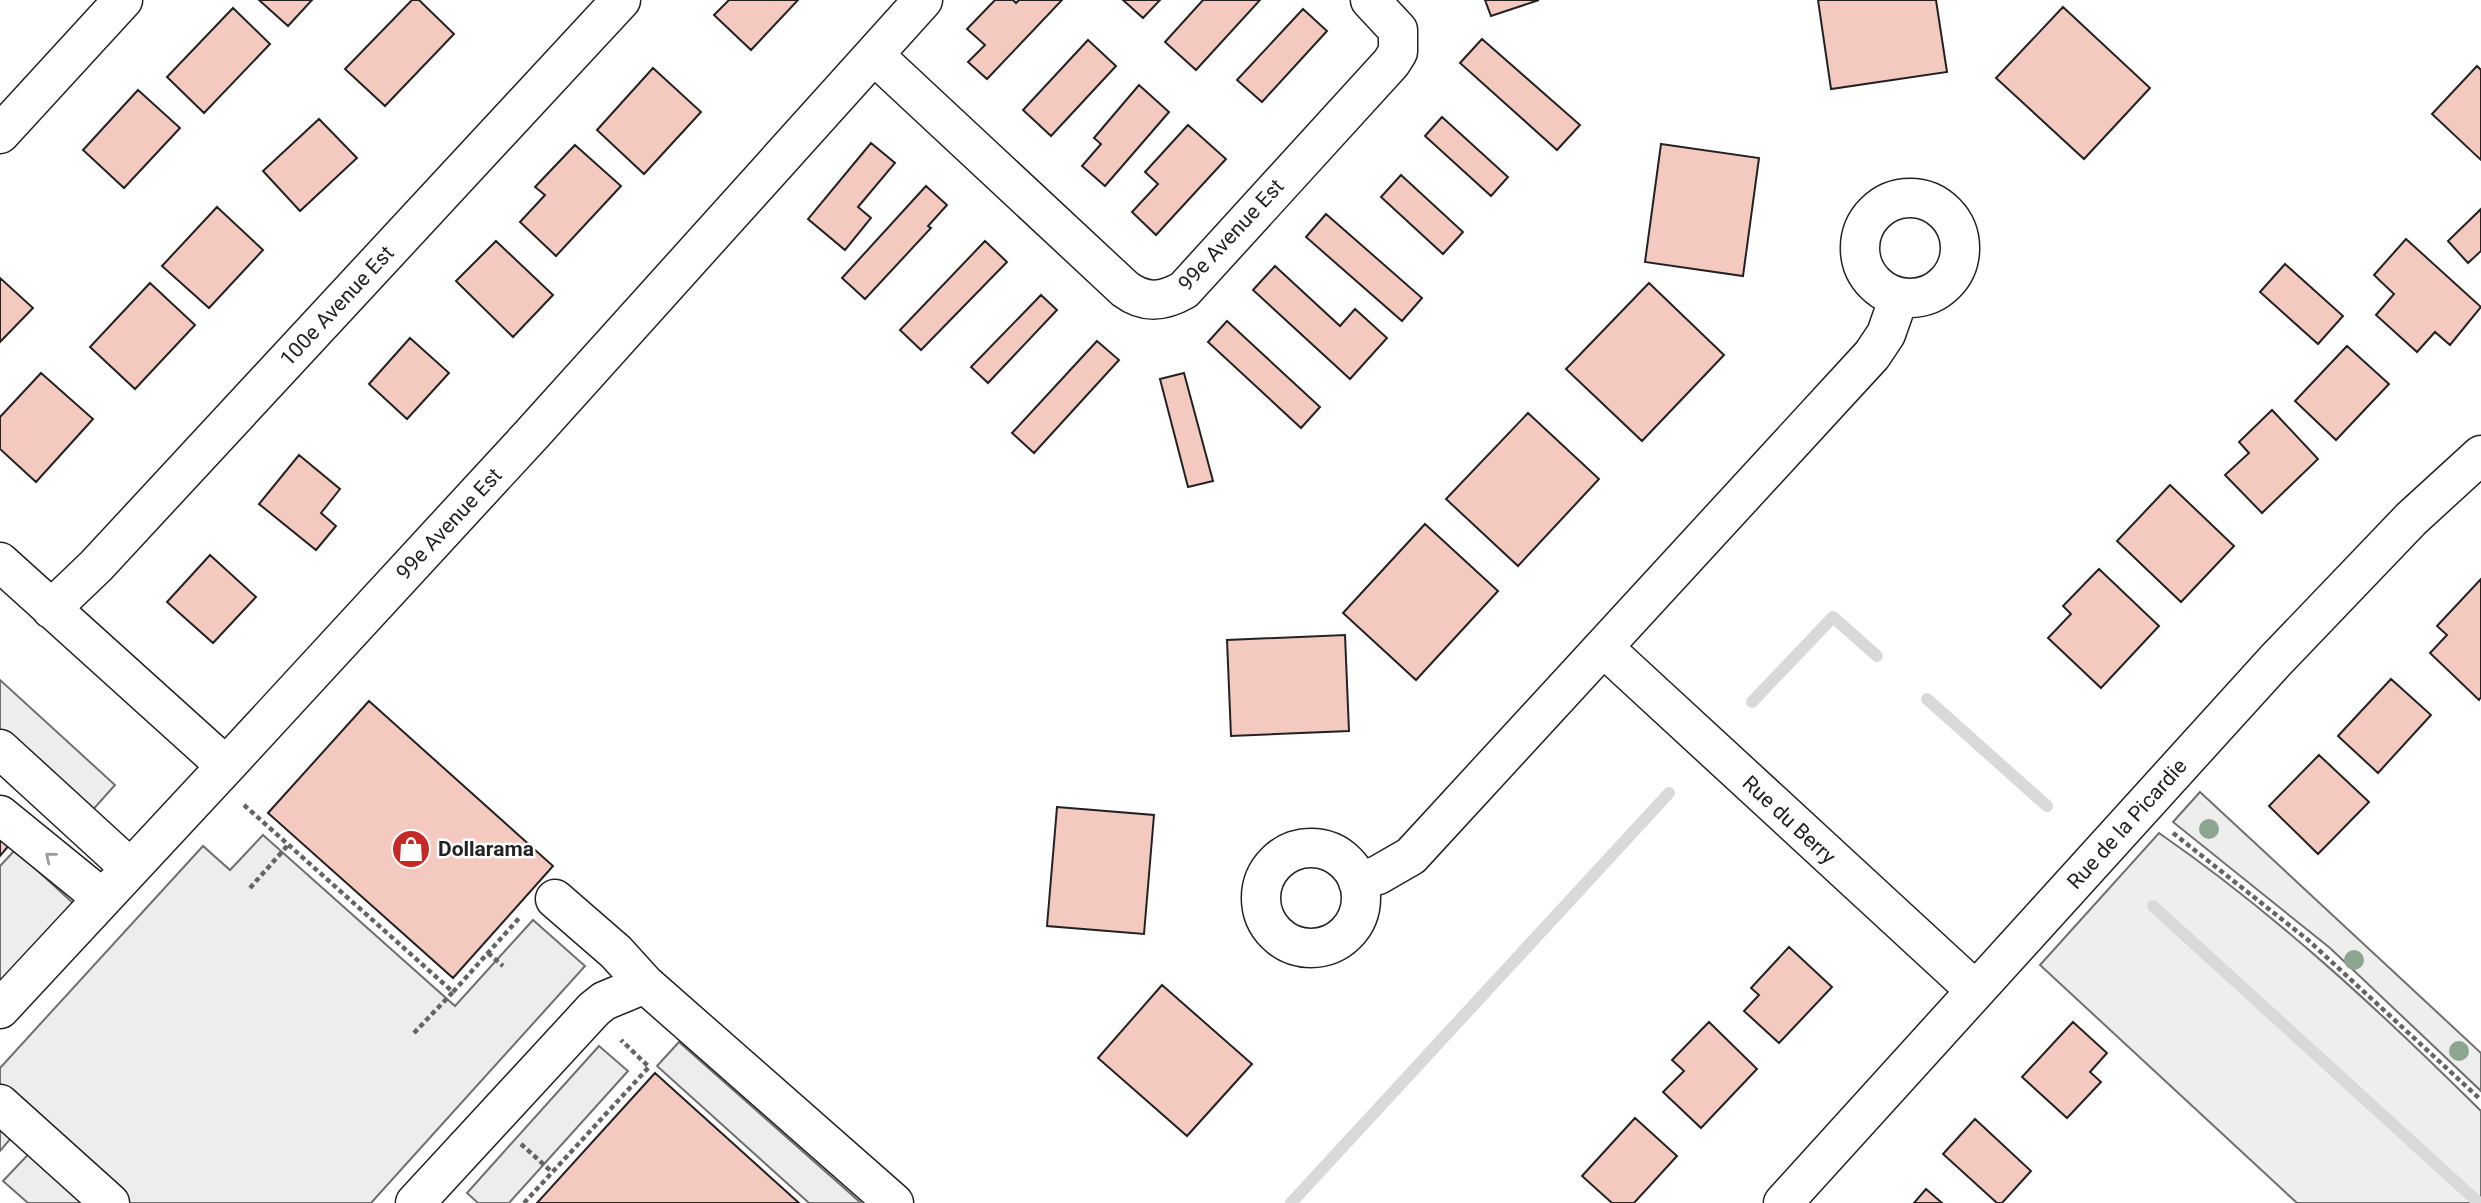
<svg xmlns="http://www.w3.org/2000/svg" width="2481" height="1203" font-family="Roboto,sans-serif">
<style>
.green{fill:#eee;stroke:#6f6f6f;stroke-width:2}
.parking{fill:#ededed;stroke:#6f6f6f;stroke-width:2}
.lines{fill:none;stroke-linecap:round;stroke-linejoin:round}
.stream{stroke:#d9d9d9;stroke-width:12}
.building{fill:#f3c9c0;stroke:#222;stroke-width:2}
.minor-casing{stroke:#222;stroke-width:41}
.path{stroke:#646464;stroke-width:4.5;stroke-dasharray:5 3.5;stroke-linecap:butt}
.minor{stroke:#fff;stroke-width:38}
.tree{fill:#8da692}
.oneway{stroke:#9c9c9c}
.labels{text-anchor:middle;stroke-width:5;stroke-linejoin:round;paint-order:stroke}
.street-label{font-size:21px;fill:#222;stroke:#fff}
.poi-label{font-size:21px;font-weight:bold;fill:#222;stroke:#fff;text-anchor:start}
</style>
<rect width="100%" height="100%" fill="#fff"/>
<path class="green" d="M2200,792l281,261v38l-151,-143 -157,-126z
M2159,833c117,81 221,178 322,278v92h-184l-257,-238z"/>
<path class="parking" d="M0,680l115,105 -34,38 -81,-74z
M263,835l192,171 78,-86 52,46 -214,237h-343l-25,-22 38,-40 -19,-16 -22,26v-83l203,-222 27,24z
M15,850l71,65 -86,94v-143z
M679,1042l182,161h-52l-152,-137z
M599,1046l29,25 -119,132h-31l-11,-10z"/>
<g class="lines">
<path class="stream" d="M1927,699l120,107
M1752,702l81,-85 44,39
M2153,906l326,297
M1291,1203l378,-410"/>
</g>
<path class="building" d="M259,0h53l-24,26z
M412,0h7l35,34 -69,72 -40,-37z
M729,0h69l-47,50 -37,-35z
M995,0h18l3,3 3,-3h43l-75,79 -19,-17 17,-17 -18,-16z
M1123,0h37l-17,18z
M1203,0h57l-64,70 -31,-28z
M1485,0h54l-48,16z
M1818,0h118l11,72 -116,17z
M2063,7l87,81 -66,71 -88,-81z
M233,8l37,36 -66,69 -37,-36z
M1303,9l24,22 -65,71 -25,-22z
M1482,39l98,86 -23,25 -97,-87z
M1088,40l28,26 -65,70 -28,-26z
M2477,66l4,4v90l-49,-46z
M653,68l48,44 -57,62 -47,-44z
M1139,85l30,27 -64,74 -23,-20 19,-22 -7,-6z
M138,90l42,38 -56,60 -41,-38z
M1442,117l66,60 -17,19 -66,-60z
M319,119l38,39 -57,53 -37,-40z
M1188,125l38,34 -70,76 -24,-23 26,-28 -13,-12z
M871,143l24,20 -37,44 13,11 -26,32 -37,-31z
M1661,144l98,14 -16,118 -98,-14z
M575,145l46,41 -65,70 -36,-34 25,-27 -10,-8z
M1401,175l62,57 -20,22 -62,-57z
M926,186l21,19 -19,21 3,2 -66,71 -23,-21z
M217,207l46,43 -54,58 -47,-42z
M2481,209v42l-13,12 -20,-22z
M1326,214l96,84 -20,23 -96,-84z
M2406,239l75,68 -31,38 -15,-13 -18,20 -41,-37 18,-21 -20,-19z
M496,241l57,54 -40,42 -57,-56z
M985,241l22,21 -86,88 -21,-20z
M2285,264l58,52 -25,28 -58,-52z
M1275,266l65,60 15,-17 32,29 -37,41 -97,-89z
M0,278l33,30 -33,34z
M150,283l45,42 -60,64 -45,-42z
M1649,283l75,72 -82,86 -76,-72z
M1041,295l16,15 -69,73 -17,-16z
M1227,321l93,86 -19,21 -93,-86z
M410,338l39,35 -42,46 -38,-35z
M1097,341l22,19 -85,93 -22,-20z
M2347,346l42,38 -53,56 -41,-39z
M41,373l52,46 -57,63 -36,-33v-32z
M1184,373l29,108 -25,6 -28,-108z
M2272,410l46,49 -56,54 -37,-38 24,-22 -10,-11z
M1528,413l71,66 -81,87 -72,-67z
M299,455l41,34 -19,24 15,13 -20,24 -57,-46z
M2170,485l64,61 -53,56 -64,-61z
M1425,524l73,67 -82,89 -73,-67z
M210,555l46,42 -43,46 -46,-41z
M2099,569l60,57 -58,62 -53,-50 23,-24 -8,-8z
M2481,579v118l-2,3 -49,-47 17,-18 -10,-9z
M1345,635l4,96 -118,5 -4,-96z
M2391,679l40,36 -53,58 -40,-37z
M369,701l184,165 -100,112 -185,-165z
M2319,755l50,47 -51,52 -49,-48z
M1057,807l97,8 -10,119 -97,-8z
M0,835l10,9 -10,12z
M1789,947l43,40 -53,56 -35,-32 15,-16 -8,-7z
M1162,985l90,79 -65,72 -89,-78z
M1709,1022l48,47 -56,59 -38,-36 21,-21 -12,-11z
M2073,1022l34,31 -17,19 11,10 -34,36 -45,-41z
M655,1073l144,130h-262z
M1635,1118l42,38 -43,47h-22l-30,-27z
M1975,1119l56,52 -29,32h-5l-54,-49z
M1926,1189l16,14h-28z"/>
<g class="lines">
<defs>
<path id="minor" d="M874,55l251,234c20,15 38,13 59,1l207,-227 7,-11v-22l-28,-30
M0,134l123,-134
M1860 248a50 50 0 1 1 100 0a50 50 0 1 1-100 0Z
M0,562l226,204 307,-333 390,-433
M51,609l45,-43 525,-566
M1604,648l371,342
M0,749l130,119
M0,815l102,83
M1261 898a50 50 0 1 1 100 0a50 50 0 1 1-100 0Z
M1358,882l20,-7 33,-19 461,-501 14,-21 13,-37
M555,899l61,53 29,32
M0,1009l226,-243
M0,1104l110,99
M415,1203l179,-194 10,-8 41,-17 249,219
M1783,1203l492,-542 136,-142 70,-64"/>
</defs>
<use href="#minor" class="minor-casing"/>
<path class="path" d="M244,805l209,187 68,-76
M2173,833l135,107 173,160
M250,888l38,-43
M488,953l15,13
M414,1033l39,-41
M521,1144l31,28
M524,1203l125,-136 -28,-27"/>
<use href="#minor" class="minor"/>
</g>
<g class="tree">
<circle cx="2209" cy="829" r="10"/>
<circle cx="2354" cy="960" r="10"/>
<circle cx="2459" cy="1051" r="10"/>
</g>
<defs><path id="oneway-chevron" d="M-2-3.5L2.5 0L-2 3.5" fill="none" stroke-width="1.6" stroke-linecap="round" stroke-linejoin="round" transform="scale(1.75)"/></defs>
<use class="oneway" href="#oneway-chevron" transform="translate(50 857) rotate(-141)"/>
<defs>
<symbol id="shop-disc" viewBox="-11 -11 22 22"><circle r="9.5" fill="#c62828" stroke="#fff"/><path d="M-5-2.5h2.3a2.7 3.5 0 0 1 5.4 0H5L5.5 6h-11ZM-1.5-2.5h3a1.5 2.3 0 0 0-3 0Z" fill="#fff"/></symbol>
</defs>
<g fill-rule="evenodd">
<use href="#shop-disc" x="389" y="827" width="44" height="44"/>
</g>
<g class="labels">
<g class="street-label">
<text transform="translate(1231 235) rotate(-47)" y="7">99e Avenue Est</text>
<text transform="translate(337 306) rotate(-47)" y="7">100e Avenue Est</text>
<text transform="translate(449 524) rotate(-47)" y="7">99e Avenue Est</text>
<text transform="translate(1789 820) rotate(43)" y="7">Rue du Berry</text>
<text transform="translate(2127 824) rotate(-48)" y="7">Rue de la Picardie</text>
</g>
<g class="poi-label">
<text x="438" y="856">Dollarama</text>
</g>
</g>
</svg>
